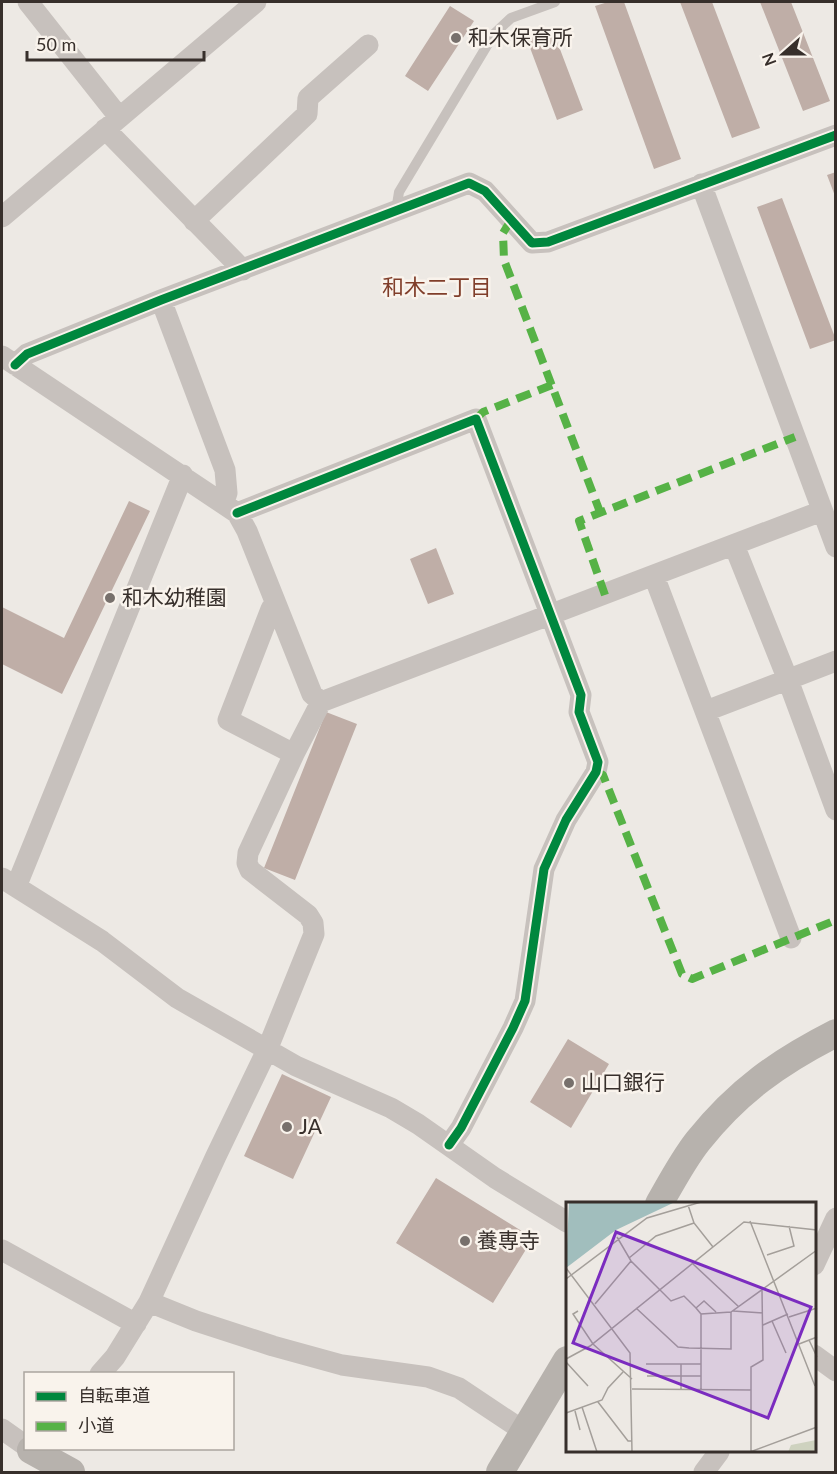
<svg xmlns="http://www.w3.org/2000/svg" width="837" height="1474" font-family="Lato,'Noto Sans JP',sans-serif">
<style>
.building{fill:#bfaea7}
.lines{fill:none;stroke-linecap:round;stroke-linejoin:round}
.lane{stroke:#c7c1bd;stroke-width:10}
.street{stroke:#c7c1bd;stroke-width:21}
.secondary{stroke:#b7b2ad;stroke-width:28}
.quiet{stroke:#56b246;stroke-width:8;stroke-dasharray:15 8;stroke-linecap:butt}
.cycleway-casing{stroke:#f9f3ec;stroke-width:13}
.cycleway{stroke:#00873e;stroke-width:9}
.poi-dot{fill:#77706c;stroke:#f9f3ec;stroke-width:2}
.labels{text-anchor:middle;stroke-width:5;stroke-linejoin:round;paint-order:stroke}
.poi-label{font-size:21px;fill:#372f2b;stroke:#f9f3ec;text-anchor:start}
.neighbourhood-label{font-size:22px;fill:#803e2a;stroke:#f9f3ec}
.inset-road{fill:none;stroke:#a49f9a;stroke-width:1.5}
.view{fill:#7b2cbf;fill-opacity:0.15;stroke:#7b2cbf;stroke-width:3}
.inset-edge{fill:none;stroke:#372f2b;stroke-width:3}
</style>
<rect width="100%" height="100%" fill="#ede9e4"/>
<path class="building" d="M608,2h16l57,157 -27,10 -59,-163z
M680,2h32l48,126 -28,10z
M760,2h31l39,99 -27,10z
M450,6l24,15 -46,70 -23,-15z
M552,28l31,82 -26,10 -31,-83z
M836,172v24h-1l-8,-21z
M782,198l54,142 -26,9 -53,-142z
M129,501l21,10 -88,183 -60,-30v-57l62,31z
M436,548l18,46 -26,10 -18,-45z
M326,712l31,12 -62,156 -31,-12z
M568,1039l41,25 -38,64 -41,-26z
M282,1074l49,23 -38,82 -49,-23z
M436,1178l97,60 -40,65 -97,-60z"/>
<g class="lines">
<path class="lane" d="M396,211l3,-19 95,-158 17,-16 44,-16"/>
<path class="street" d="M28,2l91,115
M105,129l138,141
M701,184l135,363
M2,217l254,-215
M194,221l113,-107 1,-16 60,-53
M161,300l64,170 2,23 -3,9
M2,356l235,157 10,18 65,163 9,8 501,-191
M15,365l12,-11 134,-54 308,-117 16,8 47,52 16,-1 288,-107
M237,513l239,-94 105,276 -2,17 19,50 -2,10 -30,48 -22,49 -19,132 -12,27 -52,100 -12,17
M734,545l54,135 48,130
M654,576l137,362
M277,606l-6,3 -43,111 66,34 27,-52
M706,711l130,-50
M2,878l100,63 75,57 119,68 95,42 27,16 77,54 72,44
M16,887l167,-412
M2,1250l134,74
M814,1265l22,-47
M149,1302l47,19 77,25 69,19 86,12 31,11 66,44
M814,1355l22,16
M100,1374l15,-17 34,-55 67,-146 51,-106 47,-116 -1,-11 -5,-8 -58,-45 -3,-7 1,-10 46,-99
M2,1429l24,17
M704,1472l15,-20"/>
<path class="secondary" d="M659,1204c12,-21 24,-44 39,-63 40,-50 81,-79 138,-108
M31,1450l40,22
M500,1472l67,-112"/>
<path class="quiet" d="M511,220l-8,13 1,27 96,252
M476,419l7,-7 69,-27
M605,595l-26,-74 216,-84
M596,772l7,3 79,199 10,5 144,-59"/>
<defs>
<path id="cycleway" d="M15,365l12,-11 134,-54 308,-117 16,8 47,52 16,-1 288,-107
M237,513l239,-94 105,276 -2,17 19,50 -2,10 -30,48 -22,49 -19,132 -12,27 -52,100 -12,17"/>
</defs>
<use href="#cycleway" class="cycleway-casing"/>
<use href="#cycleway" class="cycleway"/>
</g>
<g class="poi-dot">
<circle cx="456" cy="38" r="6"/>
<circle cx="110" cy="598" r="6"/>
<circle cx="569" cy="1083" r="6"/>
<circle cx="287" cy="1127" r="6"/>
<circle cx="465" cy="1241" r="6"/>
</g>
<g class="labels">
<g class="poi-label">
<text x="468" y="45">和木保育所</text>
<text x="122" y="605">和木幼稚園</text>
<text x="581" y="1090">山口銀行</text>
<text x="299" y="1134">JA</text>
<text x="477" y="1248">養専寺</text>
</g>
<g class="neighbourhood-label">
<text x="437" y="295">和木二丁目</text>
</g>
</g>
<g transform="translate(566 1202)">
<rect width="250" height="250" fill="#ede9e4"/>
<path d="M250,238v12h-28l3,-7z" fill="#ced2bf"/>
<path d="M3,0h106l-59,28 -50,38z" fill="#a1bebd"/>
<path class="inset-road" d="M122,3l6,18 19,24M184,19l65,165M51,35l14,24 40,40 13,-5 12,12M201,53l27,-9 -5,-20M63,56l27,-22 38,-13M127,62l46,43M0,66l64,85 2,99M0,77l81,-61 54,-16M29,102l36,-43M70,106l42,39 11,1 42,1v-37M12,109l-5,3 20,30 39,35M167,109l30,2M135,112l-5,-6 8,-7 12,11M223,115l28,-9M206,119l14,32M197,123l25,-11M243,138l8,17M233,142l18,-7M0,157l24,-13 154,-124 73,8M0,160l22,24M80,162h55M115,162v26M81,174h54M66,187l119,1M135,188v-76l30,-2 86,-62M32,200l30,39h4M16,205l15,45M9,209l5,19M0,211l36,-13 6,-12 15,-16M184,250l67,-25M185,250v-85l12,-7 -1,-70"/>
<path class="view" d="M50,30l195,75 -43,111 -195,-75z"/>
<rect width="250" height="250" class="inset-edge"/>
</g>
<rect width="837" height="1474" fill="none" stroke="#372f2b" stroke-width="6"/>
<rect x="24" y="1372" width="210" height="78" fill="#f9f3ec" stroke="#aba59f" stroke-width="1.5"/>
<rect x="36" y="1392" width="30" height="9" fill="#00873e" stroke="#aba59f" stroke-width="1.5"/>
<text x="78" y="1402" font-size="18" fill="#372f2b">自転車道</text>
<rect x="36" y="1422" width="30" height="9" fill="#56b246" stroke="#aba59f" stroke-width="1.5"/>
<text x="78" y="1432" font-size="18" fill="#372f2b">小道</text>
<g transform="translate(783 54) rotate(249)" stroke="#f9f3ec" stroke-width="4.5" paint-order="stroke">
<path d="M0-4.5L10 22L0 15L-10 22Z" fill="#372f2b"/>
<text y="-9" font-size="16" font-weight="bold" text-anchor="middle" fill="#372f2b">N</text>
</g>
<path d="M27 51v9h177v-9" fill="none" stroke="#372f2b" stroke-width="3"/>
<text x="36" y="51" font-size="18" fill="#372f2b" stroke="#f9f3ec" stroke-width="4.5" paint-order="stroke">50 m</text>
</svg>
